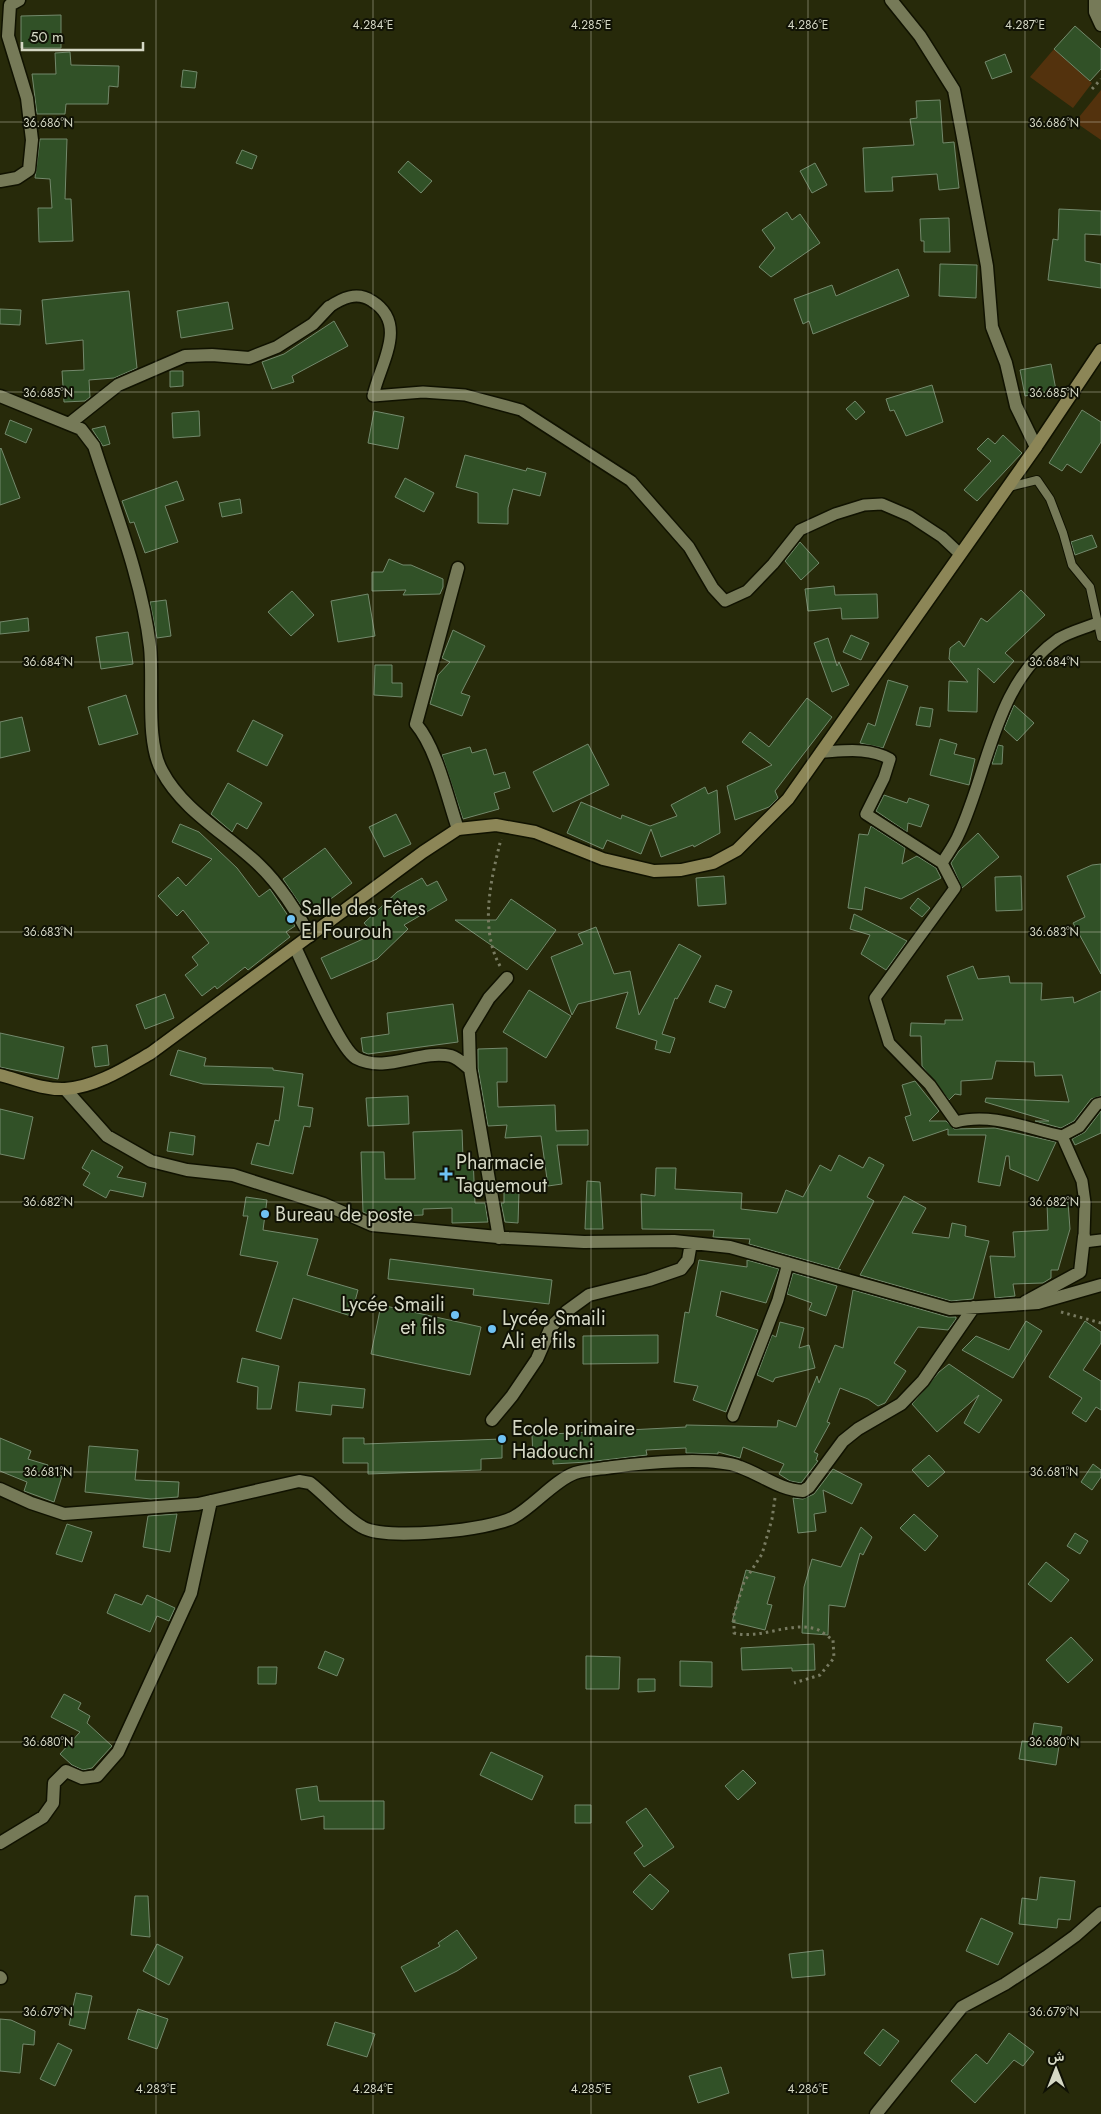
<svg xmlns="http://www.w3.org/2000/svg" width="1101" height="2114" font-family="Jost,Vazirmatn,sans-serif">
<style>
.green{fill:#53320d}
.building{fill:#315127;stroke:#73896c}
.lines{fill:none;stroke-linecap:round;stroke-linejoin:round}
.service-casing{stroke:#101200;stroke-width:10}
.pedestrian-casing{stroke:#101200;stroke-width:14}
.minor-casing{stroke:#101200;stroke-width:15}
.secondary-casing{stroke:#101200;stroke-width:15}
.path{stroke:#787b61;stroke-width:3;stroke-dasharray:2.5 4;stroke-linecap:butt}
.service{stroke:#767a58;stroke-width:8}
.pedestrian{stroke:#767a58;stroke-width:11}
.minor{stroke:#767a58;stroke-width:12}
.secondary{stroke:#8c8657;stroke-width:12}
.ticks{fill:none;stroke:#d5d8c5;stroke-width:1;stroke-opacity:0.45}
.poi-dot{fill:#6fc2f4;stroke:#101205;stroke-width:2}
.labels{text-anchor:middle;stroke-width:4;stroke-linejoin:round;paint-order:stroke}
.poi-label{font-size:20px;fill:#d5d8c5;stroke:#101205;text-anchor:start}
.ticks-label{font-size:12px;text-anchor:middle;fill:#d5d8c5;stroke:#101205;stroke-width:4;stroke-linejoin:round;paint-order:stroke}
</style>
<rect width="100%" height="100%" fill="#272a0a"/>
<path class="green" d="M1054,49l38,34 -19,25 -43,-31z
M1101,90v50l-26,-18z"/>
<path class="building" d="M61,15v33h-40v-32z
M1075,26l26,23v20l-11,12 -36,-32z
M70,52l1,13 48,1 -1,21 -9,-1 -1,18h-42l-1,10h-28l-5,-40h24l-1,-21z
M1005,54l7,18 -20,7 -7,-17z
M183,70l14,2 -2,16 -14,-1z
M940,100l3,43 11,-1 5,46 -20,2 -2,-16 -45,3 1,14 -28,1 -2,-44 51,-3 -4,-26 7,-1 -1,-17z
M40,139h27l-2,60h6l2,42 -34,1 -1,-34h14l-2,-29 -15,-1z
M242,150l15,6 -5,13 -16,-6z
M408,161l24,20 -11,12 -23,-21z
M815,163l12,22 -15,8 -12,-22z
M1059,209l42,2v24l-16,-1v27l16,3v24l-53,-8 5,-41 5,1z
M787,212l5,8 8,-6 20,29 -49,34 -12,-10 16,-19 -13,-18z
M949,218l1,34h-26v-11h-3l-1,-22z
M940,264l37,1 -1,33 -37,-2z
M898,269l11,27 -96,38 -4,-13 -6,3 -9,-25 38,-14 4,11z
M129,291l8,77 -23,10 -25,2 1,17 -5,4 -21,1 -2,-31 22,-1 -1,-30 -37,4 -4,-44z
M228,302l5,27 -52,9 -4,-27z
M0,309l21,1 -1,15 -20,-1z
M334,321l14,25 -56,30 2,6 -22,7 -10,-27 22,-8z
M1051,364l5,26 -31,6 -5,-26z
M170,371h13v15l-13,1z
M932,385l11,37 -37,14 -12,-26 -4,1 -4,-12z
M855,401l10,11 -9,8 -10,-11z
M1082,410l19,12v20l-20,31 -14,-9 -5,7 -13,-8z
M199,411l1,25 -27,2 -1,-25z
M374,411l30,6 -6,32 -30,-6z
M10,420l22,9 -6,14 -21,-9z
M105,426l5,18 -7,2 -11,-17z
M1003,435l19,18 -45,48 -13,-11 27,-29 -14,-12 11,-11 7,6z
M1,448l19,50 -20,7v-56z
M465,455l61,16 1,-3 19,5 -6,23 -27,-7 -5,19v16l-30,-1v-30l-22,-6z
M405,478l29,15 -10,19 -29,-15z
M177,481l7,19 -19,6 13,36 -33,11 -11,-31 -4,1 -8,-22z
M240,499l2,14 -20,4 -3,-14z
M1092,535l5,12 -22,8 -4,-13z
M800,542l19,21 -18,17 -16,-19z
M389,559l14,6h8l32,14v8l-3,7 -37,1 3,-5 -34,1v-19h11z
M834,586l1,9 42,-1 1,24 -36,1 -1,-11 -33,3 -3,-22z
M1021,590l24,25 -40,38 9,8 -20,22 -16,-15 -1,44 -29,-1 1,-30 19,1 -19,-23 1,-11 9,-7 5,6 17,-29 6,4z
M292,591l22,24 -23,21 -23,-24z
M368,594l7,42 -37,6 -7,-41z
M166,600l5,36 -14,2 -7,-36z
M28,618l1,13 -29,3v-12z
M453,630l32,16 -24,47 9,3 -8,20 -32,-12 8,-29 12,-13 -8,-4z
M128,632l5,32 -32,5 -5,-32z
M851,635l18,8 -8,17 -18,-8z
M828,638l9,28 2,-4 10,23 -17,7 -18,-49z
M375,665h17v18h10v14l-28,-2z
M888,680l20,6 -25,62 -23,-5 8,-20 7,3z
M126,695l12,39 -39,11 -11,-38z
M807,698l25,19 -57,74 3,7 -9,9 -34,13 -8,-34 45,-21 -30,-23 8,-10 19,15z
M1014,705l20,18 -17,18 -13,-12z
M920,707l13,2 -3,18 -14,-2z
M22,717l8,34 -30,7v-36z
M253,720l30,15 -16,31 -30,-15z
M940,739l17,5 -3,10 21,5 -6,26 -39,-10z
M588,744l21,41 -56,27 -20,-40z
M998,745l5,1 -1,18h-10z
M470,747l2,6 14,-4 8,26 11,-3 5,16 -16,5 5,16 -36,10 -21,-64z
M228,783l34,20 -15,26 -10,-6 -5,9 -21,-18z
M705,787l3,7 9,-4 3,43 -26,14 -1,-2 -32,12 -10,-28 -10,25 -34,-14 -4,9 -36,-16 14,-31 40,17 1,-4 28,11 27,-10 -6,-11z
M884,795l23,8 2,-5 20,7 -8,22 -13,-4 -1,9 -31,-21z
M396,814l15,30 -27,13 -15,-30z
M180,824l19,8 38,36 22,29 11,-8 25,37 -9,6 4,5 -42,33 -3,-3 -28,22 -2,-3 -13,10 -17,-21 13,-10 -6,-8 17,-14 -26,-33 -6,6 -19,-20 20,-19 8,9 26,-27 -40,-17z
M871,826l34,22 -3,16 15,-8 19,12 5,10 -40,21 -36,-12 -3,23 -14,-2 11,-74 9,1z
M978,833l21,24 -37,31 -11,-25 8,-12z
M325,848l27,35 -44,33 -25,-37z
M1101,864v110l-28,-51 12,-6 -18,-41 25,-11z
M724,876l2,28 -28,2 -2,-28z
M1021,876l1,34 -26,1 -1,-34z
M422,878l5,8 10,-5 10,19 -43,25 4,4 -31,30 -46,20 -10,-21 53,-24 -10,-11 33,-31z
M918,898l12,10 -8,9 -12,-9z
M511,899l45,31 -29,40 -72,-50h41z
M854,914l53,27 -21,29 -25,-16 9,-19 -20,-6z
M596,927l18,47 16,-3 9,44 40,-71 22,12 -24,43 -2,-1 -13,36 13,4 -5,15 -15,-4 2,-8 -41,-13 12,-36 -50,12 -6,11 -21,-58 32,-13 -5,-10z
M973,966l5,13 31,-3 1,7h32l-1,17 32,-3 1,6 27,-12v105l-10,3 -17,22 -13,7 -26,-7h14l-64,-19 1,-4 83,4 -7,-27 -27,1 -1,-14 -38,-1 -4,18 -31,2v14l-6,-1 -6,6 -27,-34 -1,-30h-11l1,-13 34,1v-4h18l-16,-44z
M716,985l16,6 -7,17 -16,-6z
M529,990l42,26 -25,42 -43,-26z
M165,994l9,24 -29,11 -9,-24z
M453,1004l5,38 -90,12 -5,-2 -2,-14 28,-4 -2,-21z
M0,1033l64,14 -6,32 -58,-12z
M107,1045l2,20 -14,2 -3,-20z
M507,1048v34h-10l1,25 57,-2 1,26 32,-1v15h-31l5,39 -14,2 -7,-50 -36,2 2,-13 -19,1 -10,-58v-19z
M178,1050l28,8 -2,8 69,2v2l30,4 -5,32 15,2 -3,19 -6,-1 -11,48 -42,-10 6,-21 12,3 6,-26 4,1 5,-34 -81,-3 -33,-9z
M915,1081l24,30 -10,10h17l8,8 41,-1 61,14 -18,39 -28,-12 -1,-13h-3l-6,30 -22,-4 8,-47h-38v-6l-35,12 -8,-24 6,-2 -9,-30z
M408,1096l1,28 -41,2 -2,-28z
M0,1109l33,8 -9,42 -24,-5z
M1101,1111v22l-26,12 -3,-6 13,-7z
M462,1130l1,28h10l2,45h10l3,19 -36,1v-15l-29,1v6l-48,2 -12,-5 -2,-60h23l1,27h30l-2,-47z
M170,1132l25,4 -2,19 -26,-4z
M92,1150l31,17 -6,10 29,6 -3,14 -33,-7 -4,8 -23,-13 7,-12 -8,-5z
M839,1155l24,13 6,-11 15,8 -17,32 7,4 -36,68 3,1 -92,-26 1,-5 -37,-2 1,-7 -72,-1 -1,-35 14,2 1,-28h20l-1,21 67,4 -1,16 36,4 9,-23 17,7 17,-32 11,6z
M587,1181l13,1 3,47h-18z
M504,1191h15l-1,32 -13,-1 -4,-19h3z
M904,1196l22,12 -14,25 37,5 3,-15 14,3 -1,10 24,5 -16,58 -22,2 -91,-26z
M246,1197l21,3 -4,30 55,9 -11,36 51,15 -7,26 -58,-18 -12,41 -25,-8 22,-69 -38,-7 8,-39h-5z
M1068,1202l2,27 -12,41h-7v8l-8,5 -30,1 2,12 -20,2 -5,-42 25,1 -2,-25 35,-2 -1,-27z
M390,1259l162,21 -3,24 -76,-9 1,-6 -86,-10z
M699,1260l48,7v-7l32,9 -13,34 -45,-12 -5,25 42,14 -32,82 -33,-12 5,-14 -24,-4 11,-70 4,1z
M793,1273l44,13 -11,30 -17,-6 3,-7 -25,-9z
M853,1290l95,27h8v2l-8,11 -30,-3 -24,36 12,8 -21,32 -7,3 -10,-7 -28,-11 -13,34 3,1 -16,29 4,2 -2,6 2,1 -17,22 -11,-2 -11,-7 5,-10 -41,-17 -3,11 -22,-6v2l-32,-1v-5l-40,2 1,5 -60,7 -34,2v-7l-20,1 -1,-23 154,-8v-2l91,2 1,-7 18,7 21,-51 2,7 16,-38 8,3z
M381,1305l100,22 -11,48 -99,-21z
M1026,1321l16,10 -29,47 -51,-28 14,-14 33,14z
M1085,1321l16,11v11l-18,27 18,11v29l-5,-3 -10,15 -14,-9 10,-15 -33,-21z
M780,1322l24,6 -5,20 10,-3 6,23 -40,10 -2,4 -16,-7 15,-40 4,2z
M658,1335v28l-75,1v-28z
M242,1358l37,8 -8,43h-14l1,-22 -21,-5z
M949,1364l53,36 -23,33 -15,-10 15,-28 -42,37 -25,-28 27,-32z
M299,1382l66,7 -2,19 -31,-3 -1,10 -35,-4z
M0,1438l31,13 -3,8 20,6 -2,6 16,5 -8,26 -30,-11 3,-9 -27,-11z
M343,1438h21v6l138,-5v19l-21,1v11l-113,4v-11h-25z
M89,1446l49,4 -3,30 44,2 -1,15 -27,2 -66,-7z
M929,1455l16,17 -17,15 -16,-17z
M1093,1464l8,6v7l-9,13 -11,-8z
M833,1469l29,15 -10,20 -29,-14 3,22 -12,2 2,17 -18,2 -5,-35 10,1 11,-5z
M177,1514l-7,38 -27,-5 5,-31z
M914,1514l24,22 -13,15 -25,-23z
M67,1524l25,8 -10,30 -26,-8z
M861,1527l11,10 -9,18 -3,-2 -15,54 -16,-2 -1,30 -26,-2 2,-46 8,-28 29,8z
M1075,1533l13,8 -8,13 -13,-8z
M1046,1562l23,18 -18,22 -23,-18z
M746,1570l29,7 -8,27 5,1 -7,25 -33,-8z
M115,1594l27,11 5,-10 28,13 -6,13 -12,-5 -7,16 -43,-19z
M1071,1637l22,23 -25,23 -22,-23z
M814,1644l1,26 -23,1v-3l-50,2 -1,-22z
M325,1651l19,8 -7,17 -19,-8z
M586,1656l34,1 -1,32h-33z
M680,1661l32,1v25l-32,-1z
M258,1667h19l-1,17h-18z
M638,1679h17v12l-17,1z
M64,1694l17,9 -3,6 12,7 -3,7 25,23 -20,22 -9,2 -11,-5 -12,-11 20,-22 -29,-15z
M1034,1723l28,4 -6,38 -37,-6 3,-18 9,1z
M491,1752l52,24 -11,24 -52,-25z
M743,1770l13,13 -18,17 -13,-14z
M317,1786l2,15h65v28h-60v-13l-23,4 -5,-31z
M575,1805h16v18h-16z
M646,1808l28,39 -30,20 -10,-14 9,-7 -17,-24z
M650,1874l19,17 -17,19 -19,-18z
M1040,1877l35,4 -5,39 -12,-1 -1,9 -38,-4 3,-26 15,2z
M135,1896h13l2,41 -19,-2z
M981,1918l32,15 -15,32 -32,-14z
M457,1930l20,28 -20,13 -42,21 -14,-25 39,-21 -2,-3z
M157,1944l26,13 -14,28 -26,-14z
M823,1950l2,25 -33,3 -3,-24z
M76,1993l16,3 -7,33 -16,-4z
M138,2009l30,10 -11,30 -29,-10z
M0,2019l11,1 24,11 -1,14 -11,-1 -3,29 -20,-2z
M335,2022l40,12 -8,23 -40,-12z
M883,2029l16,12 -19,25 -16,-13z
M1009,2033l25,19 -11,14 -9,-6 -39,43 -24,-22 25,-27 11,10z
M58,2043l14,7 -17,36 -15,-7z
M721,2067l8,26 -31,10 -9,-27z"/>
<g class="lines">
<defs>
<path id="service" d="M1009,487l28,-7 13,19 13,34 9,32 18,22 11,50"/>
<path id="pedestrian" d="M329,307c13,-9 28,-16 43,-6 37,23 8,63 1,95l50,-4 42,3 56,15 110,71 58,66 24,41 12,13 22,-10 26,-27 27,-34 35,-16 29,-9 18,-1 28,12 32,21 18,17
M821,752c23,-1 48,-5 69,7l-6,19 -18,36 76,49 13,25 -80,110 14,45 41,42 26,37c35,-10 73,7 106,14
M942,863c6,-10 13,-19 17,-29 30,-65 36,-151 99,-195 11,-7 27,-11 39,-16
M1084,1237l1,-34 -3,-22 -20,-45 17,-9 18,-23 4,-1
M1084,1242l17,-2
M733,1416l45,-116 10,-37"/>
<path id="minor" d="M891,0l29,36 34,54 33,176 5,61 14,36 10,43 20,41
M1095,0v12l6,13
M0,181l17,-3 12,-8 3,-30 -5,-42 -19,-62 2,-31 9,-5
M0,396l81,33 13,17c21,66 48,133 56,201 4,35 -5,94 12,124 21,40 65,63 97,94 19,18 39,48 51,71
M69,424l49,-39 67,-29 27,-1 37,3 28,-11 36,-23 16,-17
M458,568l-42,156c21,25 31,73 42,105
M295,947c10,21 45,102 61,111 30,16 64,-9 95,-2 7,2 14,9 19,13l29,169
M470,1069l-1,-38 20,-33 18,-20
M65,1089l42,47 44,25 36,9 46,5 91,29 48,21 136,13 76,4 90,-1 56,6 220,62 88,-6 63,-18
M1025,1302l55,-30 4,-35
M492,1420l20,-24 25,-37 14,-32 16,-16 22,-16 60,-15 32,-11 7,-9 3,-17
M0,1489l31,14 33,11 134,-10 101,-23 11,2c18,14 33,33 52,44 22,14 129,3 152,-10 20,-11 41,-37 61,-44 12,-4 26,-4 38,-6 30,-4 99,-11 127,0 22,8 40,23 63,24l6,-4 34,-46 15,-12 43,-25 22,-23 51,-74
M0,1843l43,-26 10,-14 1,-20 12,-12 16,7 15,-2 21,-24 73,-159 20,-92
M0,1977l1,1
M876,2114l86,-107 43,-23 41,-27 29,-21 26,-23"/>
<path id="secondary" d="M0,1075c20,5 43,15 65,14 31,-2 60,-21 86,-36l272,-201 35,-23 38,-4 39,7 68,27 51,12 27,-1 32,-7 24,-13 51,-51 248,-352 65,-97"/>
</defs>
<use href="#service" class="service-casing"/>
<use href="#pedestrian" class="pedestrian-casing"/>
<use href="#minor" class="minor-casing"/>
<use href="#secondary" class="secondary-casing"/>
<path class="path" d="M1092,89l9,-10
M500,966c-21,-38 -9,-87 1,-127
M1061,1312l40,11
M775,1498l-3,21 -10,35 -18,28 -10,32v19c27,7 55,-12 82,-4 6,2 12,8 17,11l1,18 -14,17 -26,8"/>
<use href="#service" class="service"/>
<use href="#pedestrian" class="pedestrian"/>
<use href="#minor" class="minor"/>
<use href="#secondary" class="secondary"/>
</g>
<path class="ticks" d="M156,0v2114M373,0v2114M591,0v2114M808,0v2114M1025,0v2114M0,122h1101M0,392h1101M0,662h1101M0,932h1101M0,1202h1101M0,1472h1101M0,1742h1101M0,2012h1101"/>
<g class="poi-dot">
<circle cx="291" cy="919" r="5"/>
<path d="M443.5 1166.5h5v5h5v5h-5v5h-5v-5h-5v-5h5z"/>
<circle cx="265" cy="1214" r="5"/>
<circle cx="455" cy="1315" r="5"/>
<circle cx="492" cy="1329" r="5"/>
<circle cx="502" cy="1439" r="5"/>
</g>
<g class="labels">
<g class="poi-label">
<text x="301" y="915">Salle des Fêtes<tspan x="301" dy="23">El Fourouh</tspan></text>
<text x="456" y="1169">Pharmacie<tspan x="456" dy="23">Taguemout</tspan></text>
<text x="275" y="1221">Bureau de poste</text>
<text x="445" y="1311" text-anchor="end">Lycée Smaili<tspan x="445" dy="23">et fils</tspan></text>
<text x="502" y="1325">Lycée Smaili<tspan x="502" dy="23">Ali et fils</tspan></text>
<text x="512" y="1435">Ecole primaire<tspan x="512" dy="23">Hadouchi</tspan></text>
</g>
</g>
<g class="ticks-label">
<text x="373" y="29">4.284°E</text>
<text x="591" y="29">4.285°E</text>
<text x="808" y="29">4.286°E</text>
<text x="1025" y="29">4.287°E</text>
<text x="48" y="127">36.686°N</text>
<text x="1054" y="127">36.686°N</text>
<text x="48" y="397">36.685°N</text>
<text x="1054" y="397">36.685°N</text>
<text x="48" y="666">36.684°N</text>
<text x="1054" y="666">36.684°N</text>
<text x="48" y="936">36.683°N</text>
<text x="1054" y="936">36.683°N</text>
<text x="48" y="1206">36.682°N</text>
<text x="1054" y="1206">36.682°N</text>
<text x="48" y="1476">36.681°N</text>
<text x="1054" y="1476">36.681°N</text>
<text x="48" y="1746">36.680°N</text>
<text x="1054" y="1746">36.680°N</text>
<text x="48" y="2016">36.679°N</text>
<text x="1054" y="2016">36.679°N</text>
<text x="156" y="2093">4.283°E</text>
<text x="373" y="2093">4.284°E</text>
<text x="591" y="2093">4.285°E</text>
<text x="808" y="2093">4.286°E</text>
</g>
<g transform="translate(1056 2069)" stroke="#101205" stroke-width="4" paint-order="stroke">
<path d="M0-4L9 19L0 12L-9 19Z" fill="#d5d8c5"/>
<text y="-8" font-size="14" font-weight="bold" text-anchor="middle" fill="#d5d8c5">ش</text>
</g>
<path d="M22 42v8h121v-8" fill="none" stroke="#d5d8c5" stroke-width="2.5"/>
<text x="30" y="42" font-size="15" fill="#d5d8c5" stroke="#101205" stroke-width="4" paint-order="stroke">50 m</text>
</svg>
